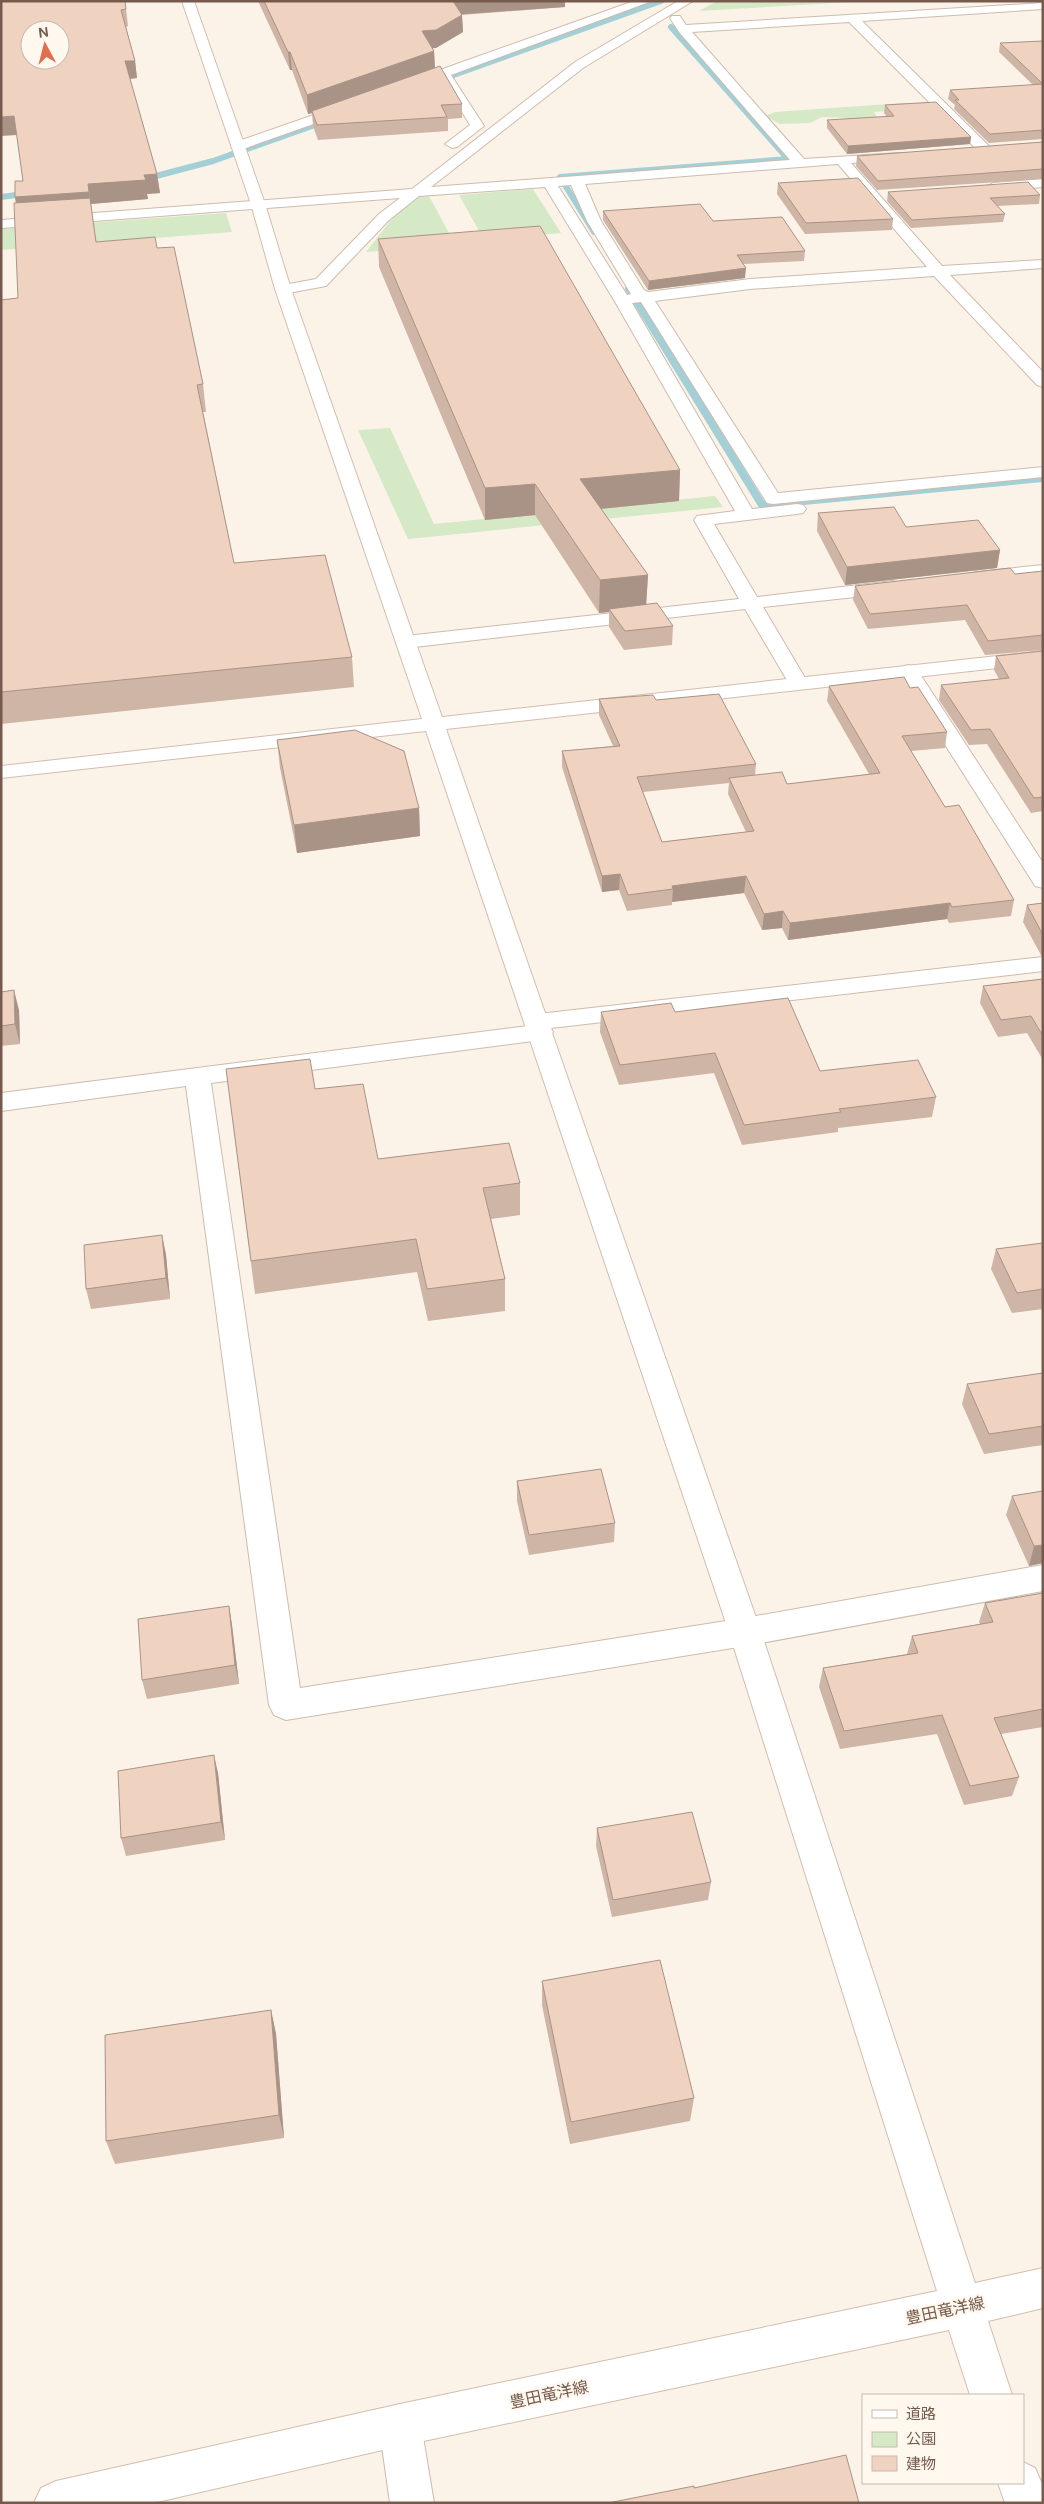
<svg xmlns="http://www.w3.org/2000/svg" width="1044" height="2504" font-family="'DM Sans','Noto Sans JP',sans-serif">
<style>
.green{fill:#d5e9c6}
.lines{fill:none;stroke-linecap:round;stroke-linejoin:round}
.stream-far1{stroke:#a3cfd6;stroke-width:6}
.stream{stroke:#a3cfd6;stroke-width:8}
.street-casing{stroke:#cdbbae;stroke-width:2}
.secondary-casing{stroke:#d2bdae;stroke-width:2}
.street{fill:#fff;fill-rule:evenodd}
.secondary{fill:#fff;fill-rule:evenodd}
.wall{fill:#ceb5a5;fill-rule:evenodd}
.shaded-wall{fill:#a89386}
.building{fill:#f0d2c0;stroke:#a89386;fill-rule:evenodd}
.labels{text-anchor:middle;stroke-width:4.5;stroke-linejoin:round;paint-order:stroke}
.near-street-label{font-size:16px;fill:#755a4d;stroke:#fef8ee}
</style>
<rect width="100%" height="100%" fill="#fcf3e8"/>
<path class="green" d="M717,1h151l-169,10z
M903,103l21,1 10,3 -60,5 4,7 -18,5 -16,-6 -22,-1 -12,6 -30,1 -15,-8 10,-4z
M533,189l28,44 -77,7 -25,-45z
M429,196l26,48 -89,8 43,-55z
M226,213l6,19 -231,18v-21z
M390,428l44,96 281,-28 8,11 -315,32 -50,-109z"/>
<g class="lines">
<path class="stream-far1" d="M437,81l224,-80
M141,180l72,-19 116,-41
M1,197l31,-4
M594,232l-34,-55 228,-18 -117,-132"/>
<path class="stream" d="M629,289l133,216 281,-27"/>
<defs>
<path id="street" d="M634,1h18l-201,74 33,51 -27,21 -5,1 -7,-4 25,-19 -29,-47 -31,11 -6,-4 2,-3z
M678,1h15l-110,67 -152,119 359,-27 -111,-128 -9,-14 2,-2h8l6,9 357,-22v6l-181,12 127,125 2,3 -7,4 -5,-1 -130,-130 -157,10 112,127 95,-6 2,3 -7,4 -43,3 91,103 101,-6v8l-93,7 93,97v15l-6,-2 -103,-109 -184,13 -95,12 123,192 265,-26v10l-270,27 -6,-1 -126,-201 -9,1 120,206 45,-5 6,1 3,4 -3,4 -6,1 -83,10 43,73 135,-16 7,2 2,4 -2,4 -7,2 -129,14 45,76 -3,4 -7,2 -7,-2 -46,-78 -339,39 -7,-2 -3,-4 3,-4 7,-2 333,-37 -45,-79 3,-4 38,-5 -121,-211 -69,-113 -126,9 -30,24 -63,66 -43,8 -8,-5 3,-3 38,-7 63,-65 21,-16 -399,30v-8l411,-31 163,-127zM838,164l89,103 -177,12 -102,13 -4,-2 -43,-69 -16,-37zM571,185l16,36 44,73 -4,1 -69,-109z
M348,103l6,4 -1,3 -110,39h-10l-2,-3 2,-3z
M1043,179v8l-50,4 -7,-4 7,-4z
M1043,565v12l-66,7 -7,-2 -2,-4 2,-4 7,-2z
M908,665l7,2 3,4 125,192v25l-8,-2 -3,-5 -134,-210 3,-4z
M1043,957v14l-492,57 2,4 -3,6 -9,2 -330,43 89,605 445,-70 298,-53v26l-298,55 -459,74 -12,-5 -5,-10 -83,-619 -185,25v-18l527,-67 -2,-4 3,-6 9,-2z
M400,2404l15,6 6,15 13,78h-44l-11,-78 6,-15z"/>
<path id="secondary" d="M182,1h12l71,203 26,85 151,428 601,-66v12l-597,66 315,903 214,651 68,-15v40l-55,13 24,74h-42l-21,-65 -549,116 -247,57h-119l7,-15 15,-7 344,-77 537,-113 -208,-659 -303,-901 -425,47v-12l421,-47 -147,-430 -24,-85z
M1023,2462l12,6 8,18v17h-38l-7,-20h25z"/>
</defs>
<use href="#street" class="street-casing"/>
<use href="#secondary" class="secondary-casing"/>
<use href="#street" class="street"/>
<use href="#secondary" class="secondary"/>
</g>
<path class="wall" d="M1,1l125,8 2,17 -2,1 9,34 2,17 -7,1 27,95 3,19 -13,1 1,5 -57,5 5,38 61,6 46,136 3,28h-3l31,151 118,94 2,30 -353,37v-424l17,-2 -2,-95 -1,-6 8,-16z
M258,1h307v6l-103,8 1,17 -27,16h-4l2,3 1,17 27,36v14l-14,1v12l-130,9 -5,-14 -1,-13 -4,1 -16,-44h-2z
M1043,41v98l-54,4 -35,-34 1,-4 -7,-6 2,-9 83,-5 -34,-33 1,-9z
M885,105l86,32 -1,7 -123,10 -20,-26v-8l60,-3 -3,-4z
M1043,142v37l-166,11 -21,-24 1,-10z
M778,183l115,36 -1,11 -87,4 -28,-40z
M888,192l152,3 -1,9 -42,2 8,8 -2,8 -92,6 -24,-27z
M603,211l110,10 92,30 -1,10 -61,3 2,14 -97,12 -45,-70z
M378,239l302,231 -1,31 -78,8 47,66 -2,29 27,22 -1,19 -48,5 -15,-23v-15l-10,1 -64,-98 -50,5 -106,-253z
M818,513l88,14 94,23 -3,18 -152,17 -28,-54z
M1043,571v79l-58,5 -20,-35 -97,9 -15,-29 2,-14 160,-12z
M1043,651v160l-12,2 -44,-69 -18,1 -30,-45 2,-15 58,-6 -5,-9 2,-14z
M829,686l81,2 37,44 -2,16 -34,3 34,56 69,93 -3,16 -62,7 -2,-4 -159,21 -6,-12 -20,2 -18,-37 -72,9v3l-45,6 -8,-21 -17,2 -40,-125v-16l51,-5 -14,-31v-16l57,1 100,64 -1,11 32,9 82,-10 -42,-73zM729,783l-1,11 18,38 -84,10 -19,-50z
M277,740l142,68 1,28 -123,17 -17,-85z
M1043,903v53l-2,-1 -18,-33 4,-17z
M1043,979v81l-16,-27 -29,4 -18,-34 3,-17z
M1,992l18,18 1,34 -19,2z
M601,1012h74l145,59 116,26 -4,20 -94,11v4l-96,13 -28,-72 -95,12 -19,-53z
M226,1069l89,20 63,70 142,24v32l-29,4 14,60v32l-77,10 -11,-49 -162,22z
M162,1235l4,20 4,44 -79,10 -5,-20z
M1043,1243v66l-31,4 -21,-44 5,-20z
M1043,1373v72l-59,9 -22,-50 5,-20z
M517,1481l98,42 -1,19 -85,13 -12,-54z
M1043,1491v72l-14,3 -23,-51 6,-19z
M1043,1587v140l-42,7 18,43 -7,19 -48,9 -27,-71 -97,15 -21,-62 4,-19 84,-14 5,-18 68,-12 -1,-2 6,-19 56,-9z
M229,1606l3,19 7,59 -92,15 -5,-19z
M218,1773l7,67 -99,16 -5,-18z
M597,1828l114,54 -3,18 -96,17 -16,-71z
M542,1981l152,117 -4,23 -120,23 -28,-139z
M271,2010l5,24 8,104 -169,26 -9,-23z"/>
<path class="shaded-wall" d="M451,1h114v6l-114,8z
M462,15l1,17 -27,16 -13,1 -1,-18z
M434,51l1,19 -123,41v2l-4,1 -1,-19z
M288,52h2l2,18h-2z
M125,61h10l2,17 -10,1z
M14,116l3,19 -16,1v-19z
M971,137l-1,7 -123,10 1,-8z
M157,174l3,19 -13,1 1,5 -57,5 -3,-20 56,-9z
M89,192l10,76 -81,-51 -3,-20z
M746,268l-1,10 -97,12 1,-9z
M680,470l-1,31 -100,10 1,-32z
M535,484v31l-50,5v-32z
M1000,550l-3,18 -152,17 2,-18z
M648,575l-2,33 -37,1v3l-10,1 1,-33z
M419,808l1,28 -123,17 -3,-28z
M620,874l-1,16 -17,2v-16z
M746,876l-2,17 -72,9 1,-13 -1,-3z
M950,903l-3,16 -159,21 2,-17z
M783,911l-1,17 -20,2 2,-16z
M14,990l5,20 1,34 -5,-20z
M162,1235l4,20 4,44 -4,-21z
M1043,1545v18l-14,3 5,-20z
M229,1606l3,19 7,59 -4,-19z
M214,1755l4,18 7,67 -4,-18z
M271,2010l5,24 8,104 -5,-23z"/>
<path class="building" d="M1,1h124l1,8 -5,1 14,51h-10l32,113 -13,1 2,5 -58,4 1,8 -74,5v-16h8l-9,-65 -13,1zM30,30h30v30h-30z
M264,1h189l9,14 -26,15 -14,1 12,20 -127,44 -17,-43h-2z
M1043,41v89l-53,4 -35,-34h4l-9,-10 93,-6 -43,-41z
M440,66l22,38 -21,1 6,12 -130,8 -5,-14z
M936,102l35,35 -123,9 -21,-26 67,-4 -9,-11z
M1043,142v27l-165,12 -21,-25z
M858,178l35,41 -87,4 -28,-40z
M1028,182l12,13 -50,3 15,16 -93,6 -24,-28z
M90,198l6,44 59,-5 2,11 17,-1 29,137 -6,1 37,178 91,-8 27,102 -351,35v-392l17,-2 -4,-95z
M700,204l13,17 69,-4 23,34 -68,4 9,13 -97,13 -46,-70z
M540,226l140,244 -100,9 68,96 -48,5 -65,-96 -50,4 -107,-249z
M894,507l12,20 72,-7 22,30 -153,17 -29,-54z
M1010,568l5,6 28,-3v64l-55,6 -21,-36 -97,9 -15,-28z
M657,603l16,23 -48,5 -16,-22z
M1043,651v146l-9,1 -44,-69 -19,1 -30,-45 68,-7 -13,-22z
M904,677l6,11 8,-1 29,45 -45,4 43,71 14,-2 55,95 -62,7 -2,-4 -160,20 -7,-12 -19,3 -18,-38 -74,10 1,3 -45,6 -8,-21 -18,2 -40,-125 58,-5 -21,-47 54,-4 3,5 63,-6 37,70 -119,13 25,65 92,-11 -25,-53 53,-6 5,12 93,-11 -51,-87z
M355,730l49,21 15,57 -125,17 -17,-85z
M1043,903v32l-16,-30z
M1043,979v57l-12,-20 -30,4 -18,-34z
M14,990l1,34 -14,2v-34z
M788,998l32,73 98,-11 18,37 -97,12 2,3 -97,13 -29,-72 -95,12 -19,-53 70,-9 4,9z
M310,1059l5,30 48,-5 15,75 131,-16 11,40 -37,5 22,91 -78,10 -11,-50 -165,22 -25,-192z
M162,1235l4,43 -80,11 -2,-44z
M1043,1243v46l-26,4 -21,-44z
M1043,1373v53l-54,8 -22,-50z
M601,1469l14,54 -86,12 -12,-54z
M1043,1491v54l-9,1 -22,-50z
M1043,1593v116l-49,9 25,59 -49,9 -28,-71 -98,16 -21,-63 95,-15 -6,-17 81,-14 -8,-19z
M229,1606l6,59 -93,15 -4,-61z
M214,1755l7,67 -100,16 -3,-67z
M692,1812l19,70 -98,18 -16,-72z
M660,1960l34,138 -123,24 -29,-141z
M271,2010l8,105 -173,26 -1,-106z
M846,2455l13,48h-251l86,-17v2z"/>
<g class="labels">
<g class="near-street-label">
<text transform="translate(945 2310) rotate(-12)" y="6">豊田竜洋線</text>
<text transform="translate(549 2394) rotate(-12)" y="6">豊田竜洋線</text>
</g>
</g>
<rect width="1044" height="2504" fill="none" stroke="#755a4d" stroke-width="5"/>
<rect x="862" y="2394" width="162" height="90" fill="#fef8ee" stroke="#c7b9ae"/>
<rect x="872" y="2410" width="25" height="8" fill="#ffffff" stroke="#c7b9ae"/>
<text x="906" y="2419" font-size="15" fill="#755a4d">道路</text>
<rect x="872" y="2432" width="25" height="15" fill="#d5e9c6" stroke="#c7b9ae"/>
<text x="906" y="2444" font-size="15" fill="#755a4d">公園</text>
<rect x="872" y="2456" width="25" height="15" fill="#f0d2c0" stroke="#c7b9ae"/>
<text x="906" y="2469" font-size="15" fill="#755a4d">建物</text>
<g transform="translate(45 45) rotate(353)"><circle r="24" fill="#fef8ee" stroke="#c7b9ae"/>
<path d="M0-4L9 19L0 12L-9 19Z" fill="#e06f52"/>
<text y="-8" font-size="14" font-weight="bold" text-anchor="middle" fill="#755a4d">N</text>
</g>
</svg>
